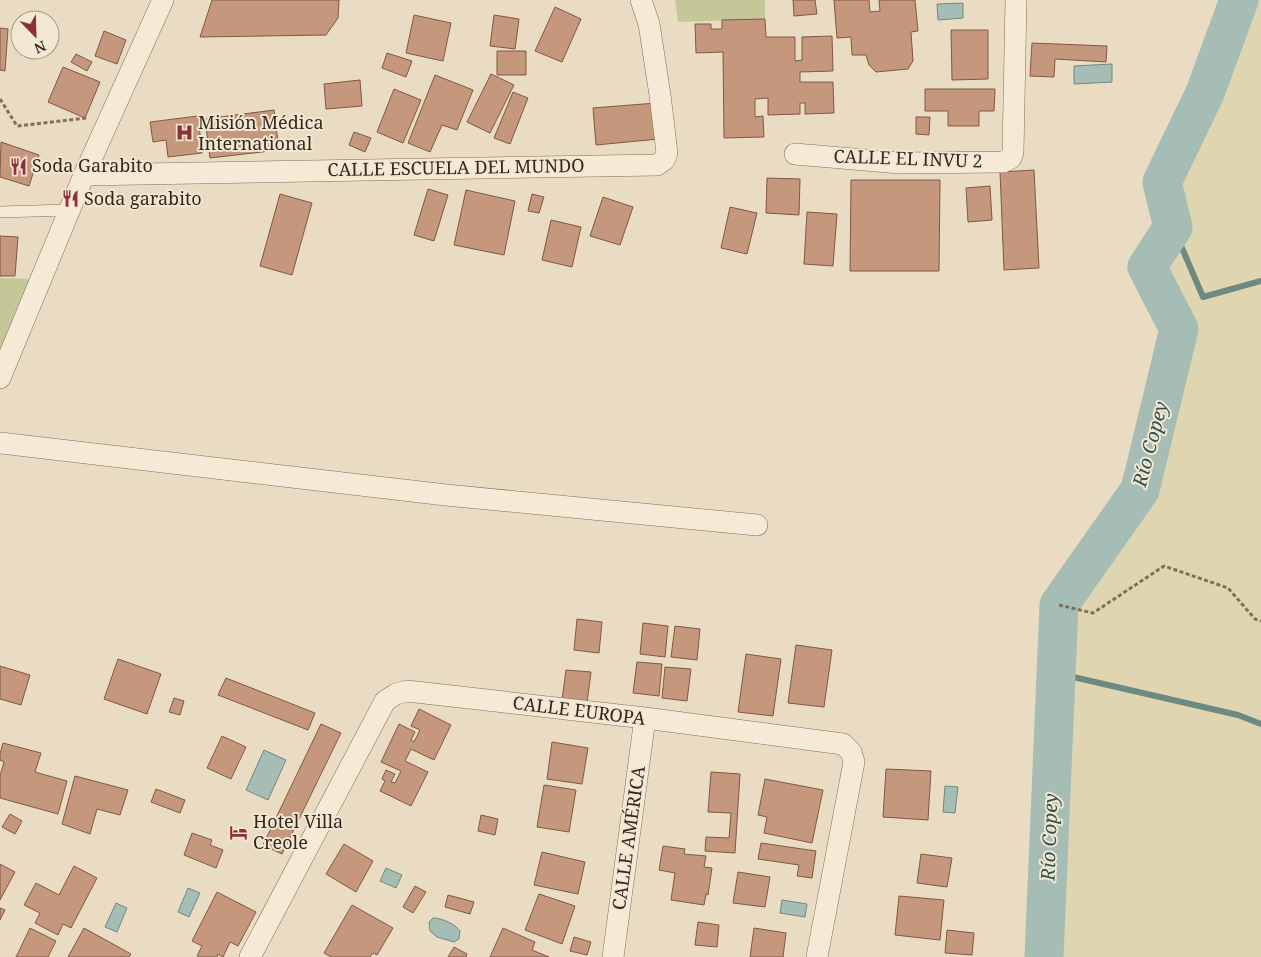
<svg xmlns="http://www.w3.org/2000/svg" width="1261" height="957" font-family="'Noto Serif',serif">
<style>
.farmland{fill:#dfd5b1}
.green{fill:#c4c798}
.water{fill:#a5bdb5;stroke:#6d8a81}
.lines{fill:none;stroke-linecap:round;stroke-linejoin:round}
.stream{stroke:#6d8a81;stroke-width:6}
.river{stroke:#a5bdb5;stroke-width:39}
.building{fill:#c5977c;stroke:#805844}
.lane-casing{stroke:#836e5c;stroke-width:12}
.street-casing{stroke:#836e5c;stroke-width:22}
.path{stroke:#836e5c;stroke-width:3;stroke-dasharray:4 2.5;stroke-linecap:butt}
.lane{stroke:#f5ead6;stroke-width:11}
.street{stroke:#f5ead6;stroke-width:21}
.labels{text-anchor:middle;stroke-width:4;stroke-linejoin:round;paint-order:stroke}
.poi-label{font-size:18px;fill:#34281e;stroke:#f2e7d2;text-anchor:start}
.street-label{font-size:18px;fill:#34281e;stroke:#f2e7d2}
.water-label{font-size:19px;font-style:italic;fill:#2f524e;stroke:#f2e7d2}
</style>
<rect width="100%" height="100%" fill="#eadcc3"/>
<path class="farmland" d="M1239,0h22v957h-217l15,-352 81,-115 39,-161 -32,-62 26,-40 -11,-45 43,-89z"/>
<path class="green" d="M675,0h90v19l-87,3z
M0,278l33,1 -33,83z"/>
<path class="water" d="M963,3v15l-25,2 -1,-16z
M1112,64v18l-38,2v-18z
M264,750l22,10 -18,40 -22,-10z
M945,786l13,1 -3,26 -12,-1z
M386,868l16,7 -6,13 -16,-7z
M188,888l12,5 -11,24 -11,-5z
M782,900l25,4 -2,13 -25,-4z
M116,903l11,5 -10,24 -12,-5z
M433,918c9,0 22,6 27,13l-1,8 -5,3 -17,-5 -7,-6 -1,-9z"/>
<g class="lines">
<path class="stream" d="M1173,227l30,70 58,-16
M1056,673l182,42 23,9"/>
<path class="river" d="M1044,957l15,-352 81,-115 39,-161 -32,-62 26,-40 -11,-45 43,-89 34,-93"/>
</g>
<path class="building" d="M212,0h127l-1,18 -12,17 -126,2z
M793,0h22l2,14 -23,2z
M834,0h35l1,12 10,-1 -1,-11h36l3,31 -7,1 2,29 -5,8 -32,3 -7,-7 -3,-10h-14l-1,-18 -14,1z
M555,7l26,12 -19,43 -27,-11z
M414,15l37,8 -8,38 -37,-8z
M494,15l25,4 -4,30 -25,-3z
M765,19l1,18h29v24l7,-1v-23l30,-1 1,35 -33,1v10h33l1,31 -29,1v-11h-5v11l-32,1v-17l-13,1v18l8,-1 1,21 -40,1 -1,-86 -27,1 -1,-29h16v5h11v-9z
M0,28l8,1 -3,42 -5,-1z
M951,30h37v49l-36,1z
M104,31l22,9 -9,24 -22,-8z
M1032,43l75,3 -1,16 -51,-3 -1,18 -24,-1z
M497,51h29v24h-29z
M387,53l25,8 -6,16 -24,-9z
M76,54l16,8 -5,9 -16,-9z
M63,67l37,15 -15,36 -37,-16z
M491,74l23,11 -24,48 -23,-11z
M435,75l38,15 -16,40 -15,-5 -12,27 -22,-9z
M360,80l2,26 -36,3 -2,-25z
M394,89l27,11 -18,43 -26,-11z
M925,89h70l-1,22h-15v15h-31v-15h-23z
M513,92l15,6 -18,46 -16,-6z
M656,103l3,36 -63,6 -3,-37z
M274,110l5,40 -69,8 -5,-39z
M198,116l4,37 -34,4 -2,-17 -13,2 -3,-20z
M916,117h14l-1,18 -13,-1z
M354,132l17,6 -6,14 -16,-7z
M1,142l38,13 -10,31 -29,-9z
M1034,170l5,98 -35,2 -4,-98z
M767,178l33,1 -1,36 -33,-2z
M851,180h89l-1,91h-89z
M990,186l2,34 -24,2 -2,-34z
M428,189l20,6 -14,46 -20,-6z
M466,190l49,11 -11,54 -50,-10z
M280,194l32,9 -20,72 -32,-9z
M532,194l12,3 -5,16 -11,-2z
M603,197l30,10 -13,38 -30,-9z
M730,207l27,6 -10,41 -26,-6z
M807,212l30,2 -4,52 -29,-2z
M551,220l30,7 -9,40 -30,-7z
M0,236l18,1 -3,39h-15z
M577,619l25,3 -3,31 -25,-3z
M643,623l25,3 -3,31 -25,-3z
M675,626l25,3 -3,31 -26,-3z
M796,645l36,5 -8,57 -36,-4z
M746,654l35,5 -8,57 -35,-4z
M118,659l43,15 -14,40 -43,-15z
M637,662l25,2 -3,32 -26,-3z
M0,666l30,9 -9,30 -21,-6z
M665,667l26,2 -4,32 -25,-3z
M566,670l25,2 -4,31 -25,-3z
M226,678l89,35 -7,17 -90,-35z
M174,698l10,3 -4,14 -11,-3z
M419,709l32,16 -17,35 -23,-11 -6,12 23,11 -17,34 -31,-15 5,-10 -3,-2 4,-9 9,4 -4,8 4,1 6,-12 -20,-9 18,-38 16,8 -4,8 3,2 6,-12 -9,-4z
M321,724l20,9 -59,121 -19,-9z
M222,736l24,11 -15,32 -24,-11z
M552,742l36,6 -6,36 -35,-5z
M3,743l38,10 -6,19 32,9 -9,33 -58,-16v-22l4,-14 -4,-2v-6z
M886,769l45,2 -3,49 -45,-3z
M711,772l29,2 -5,79 -30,-2 1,-14 23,1 2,-25 -23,-1z
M75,776l53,14 -8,25 -23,-6 -7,25 -28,-10z
M765,779l58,11 -11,53 -48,-10 3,-16 -9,-2z
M544,785l32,5 -7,42 -32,-5z
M156,789l29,11 -5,13 -29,-11z
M10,814l12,7 -7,13 -13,-7z
M481,815l17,4 -3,16 -17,-4z
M192,833l20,7 -2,5 13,5 -7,18 -32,-13z
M761,843l55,8 -4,27 -15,-2 2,-11 -41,-6z
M344,844l29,17 -17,31 -30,-18z
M663,846l22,3 -1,5 22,2 -2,11 8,1 -4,27 -2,-1 -2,11 -33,-5 4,-27 -16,-3z
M542,852l43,10 -7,32 -44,-9z
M921,854l31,4 -5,29 -30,-4z
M0,864l15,8 -15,28z
M74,866l23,12 -26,50 -8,-4 -5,11 -23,-12 5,-10 -16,-8 12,-22 23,12z
M738,872l32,5 -5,30 -32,-4z
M415,886l11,6 -13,21 -10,-6z
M217,892l39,20 -18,34 -8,-4 -7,15 -5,-3 -1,3h-18l-2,-1 5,-10 -10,-5z
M539,894l36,12 -13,38 -37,-14z
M448,895l26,7 -4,12 -25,-7z
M899,896l45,4 -4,40 -45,-5z
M352,905l41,23 -16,27 -4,-2 -3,4h-39l-7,-4z
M0,908l5,2 -5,10z
M698,922l21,3 -2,22 -22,-2z
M30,928l26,13 -8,16h-32z
M84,928l47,26 -2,3h-61z
M503,928l32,14 -3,8 17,7h-59z
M754,928l32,5 -3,24h-33z
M947,930l27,3 -2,22 -27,-2z
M574,937l17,5 -4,13 -17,-4z
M454,947l13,7 -1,3h-18z"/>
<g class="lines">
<defs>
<path id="lane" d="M0,212l69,-2"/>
<path id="street" d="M795,154l105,9 103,-1 8,-4 2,-6 3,-152
M84,175l573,-10 7,-5 3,-7 -7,-58 -11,-71 -8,-24
M0,378l84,-203 79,-175
M0,443l446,52 311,30
M250,957l135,-256 11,-7 11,-3 238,27 198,26 8,8 3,10 -37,195
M613,957l32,-239"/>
</defs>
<use href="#lane" class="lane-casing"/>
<use href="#street" class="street-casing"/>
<path class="path" d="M0,99l17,27 70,-8
M1059,605l34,8 71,-47 64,22 27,31 6,2"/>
<use href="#lane" class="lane"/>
<use href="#street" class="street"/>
</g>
<defs>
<symbol id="hospital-bare" viewBox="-9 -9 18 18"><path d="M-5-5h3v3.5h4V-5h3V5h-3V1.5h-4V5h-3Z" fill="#8c3136" stroke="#f2e7d2" stroke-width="2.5" paint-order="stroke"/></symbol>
<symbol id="restaurant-bare" viewBox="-9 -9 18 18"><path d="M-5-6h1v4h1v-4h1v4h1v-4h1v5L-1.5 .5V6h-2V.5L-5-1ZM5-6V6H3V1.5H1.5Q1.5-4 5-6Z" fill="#8c3136" stroke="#f2e7d2" stroke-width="2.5" paint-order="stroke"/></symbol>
<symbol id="hotel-bare" viewBox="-9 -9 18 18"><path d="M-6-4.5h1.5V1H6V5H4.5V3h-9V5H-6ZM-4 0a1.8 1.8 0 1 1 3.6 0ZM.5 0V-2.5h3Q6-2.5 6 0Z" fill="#8c3136" stroke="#f2e7d2" stroke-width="2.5" paint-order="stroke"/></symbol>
</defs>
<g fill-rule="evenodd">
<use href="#hospital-bare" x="172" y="120" width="25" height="25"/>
<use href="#restaurant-bare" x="6" y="154" width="25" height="25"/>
<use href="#restaurant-bare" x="58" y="186" width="25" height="25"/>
<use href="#hotel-bare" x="226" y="820" width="25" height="25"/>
</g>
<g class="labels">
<g class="poi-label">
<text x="198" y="129">Misión Médica<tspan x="198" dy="21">International</tspan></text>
<text x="32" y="172">Soda Garabito</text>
<text x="84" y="205">Soda garabito</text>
<text x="253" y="828">Hotel Villa<tspan x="253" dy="21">Creole</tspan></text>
</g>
<g class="street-label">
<text transform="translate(908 159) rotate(2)" y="6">CALLE EL INVU 2</text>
<text transform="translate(456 168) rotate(-1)" y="6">CALLE ESCUELA DEL MUNDO</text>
<text transform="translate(579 711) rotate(7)" y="6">CALLE EUROPA</text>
<text transform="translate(629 838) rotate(-82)" y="6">CALLE AMÉRICA</text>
</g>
<g class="water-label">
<text transform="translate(1150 444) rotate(-75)" y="7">Río Copey</text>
<text transform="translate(1049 837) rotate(-88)" y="7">Río Copey</text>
</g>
</g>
<g transform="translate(35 35) rotate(157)"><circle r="24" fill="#f2e7d2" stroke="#a69b8a"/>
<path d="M0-4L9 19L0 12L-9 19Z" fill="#8c3136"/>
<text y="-8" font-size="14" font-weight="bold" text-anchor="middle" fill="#34281e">N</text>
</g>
</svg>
